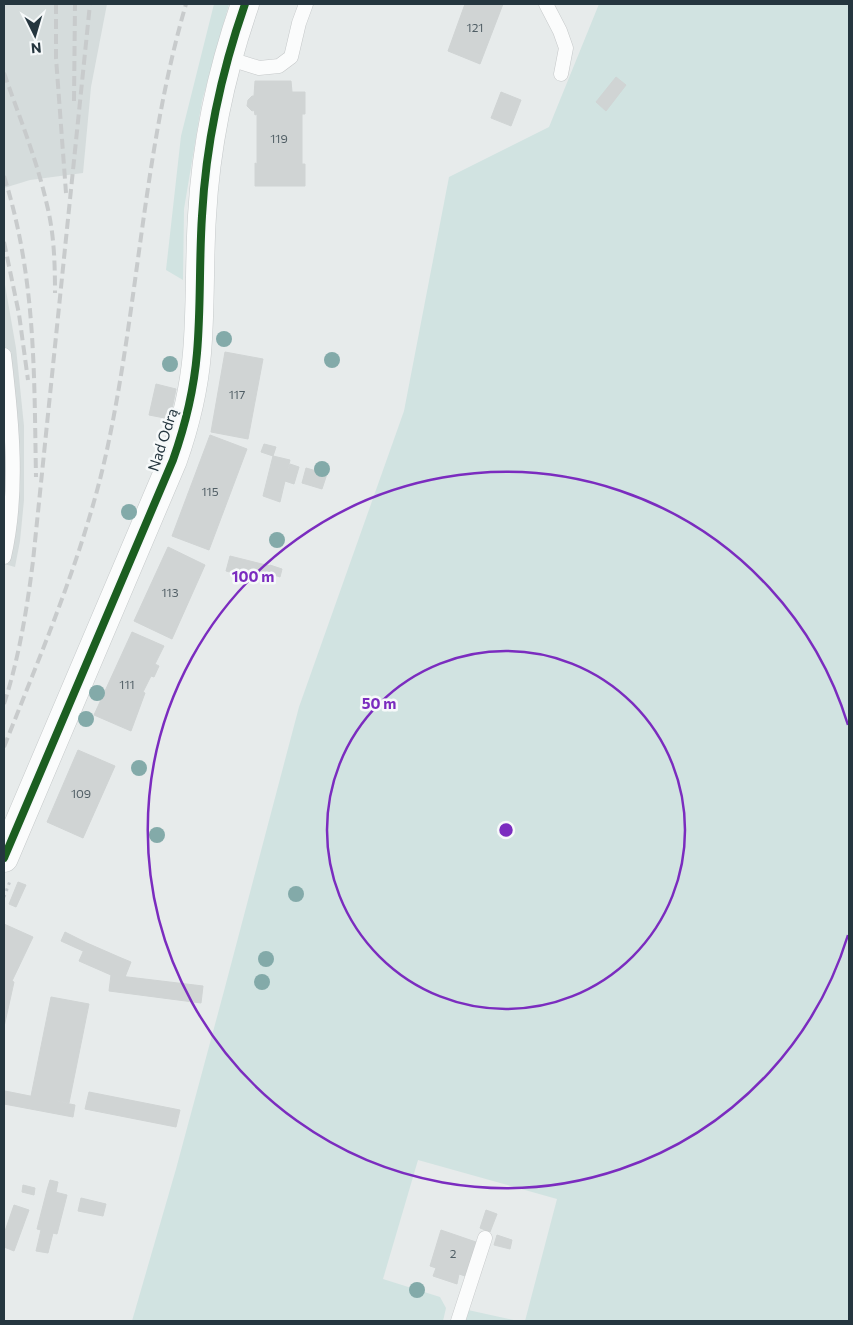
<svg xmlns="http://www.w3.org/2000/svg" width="853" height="1325" font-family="Commissioner,sans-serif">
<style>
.built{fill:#d5dcdc}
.green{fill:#d1e3e1}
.building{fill:#d0d4d4;stroke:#d0d4d4}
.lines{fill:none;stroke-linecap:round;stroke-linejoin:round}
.lane-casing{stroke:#c6c9ca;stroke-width:15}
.secondary-casing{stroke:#c5c9ca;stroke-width:29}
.path{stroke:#c6cbce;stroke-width:3;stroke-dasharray:2.5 4;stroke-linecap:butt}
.lane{stroke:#fbfcfc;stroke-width:14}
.secondary{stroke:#fbfcfc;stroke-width:28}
.rail{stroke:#c8cbcc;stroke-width:4;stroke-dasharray:10 5;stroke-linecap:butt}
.cycleway-casing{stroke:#f6f9fa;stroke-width:11}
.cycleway{stroke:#1b5e20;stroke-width:8}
.tree{fill:#83aaa9}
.ring{fill:none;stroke:#7b2cbf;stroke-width:2.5}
.labels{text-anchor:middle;stroke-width:5;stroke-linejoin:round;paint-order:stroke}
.number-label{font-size:12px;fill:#505e65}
.street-label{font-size:15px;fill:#25363f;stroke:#f6f9fa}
.centre{fill:#7b2cbf;stroke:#f6f9fa;stroke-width:2.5}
.ring-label{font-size:15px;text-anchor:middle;font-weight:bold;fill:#7b2cbf;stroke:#f6f9fa;stroke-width:5;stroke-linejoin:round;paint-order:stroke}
</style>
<rect width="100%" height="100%" fill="#e7ebeb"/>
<path class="built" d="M4,4h103l-16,83 -8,86 -53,7 -26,8z
M4,279l12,69 8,78v74l-4,41 -5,26 -11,-3z"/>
<path class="green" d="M214,4h15l-27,97 -18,108 -1,71 -17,-10 15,-134z
M599,4h250v1317h-324l32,-122 -139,-39 -35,119 57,18 6,11 -3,13h-311l44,-152 48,-178 75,-284 105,-296 45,-234 100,-50z
M468,1310l50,11h-53z"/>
<path class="building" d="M465,4h38l-23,60 -32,-13z
M616,77l10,8 -20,26 -10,-9z
M255,81h36l1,11h13v22h-3v50h3v22h-50v-23l2,1v-50l-2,1 -1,-5 -2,1 -5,-5 1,-6 4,-4h2z
M501,92l20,8 -10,26 -20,-8z
M225,352l38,7 -15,80 -37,-7z
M156,384l20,5 -6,30 -21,-4z
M210,435l37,14 -38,101 -37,-14z
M264,444l12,3 -3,9 -12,-4z
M273,456l17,4 -10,42 -17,-6z
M290,464l9,3 -5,17 -9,-3z
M306,468l21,6 -5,15 -20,-6z
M168,547l37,18 -33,74 -38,-18z
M230,556l40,10 -5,16 -39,-11z
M270,565l12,4 -2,8 -12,-4z
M132,632l32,14 -9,18 4,2 -5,11 -3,-1 -8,16 2,1 -14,38 -37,-16z
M78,750l37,16 -32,72 -36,-16z
M18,882l8,3 -10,22 -7,-3z
M4,924l29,13 -21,44 -8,-3z
M65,932l22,11 -4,8 -22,-10z
M87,943l32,14 -8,18 -32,-14z
M119,957l12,5 -6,15 -14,-2z
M111,975l92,11 -2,17 -92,-12z
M4,978l10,4 -10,45z
M51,997l38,7 -20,99 -38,-7z
M5,1091l70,14 -2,12 -69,-13z
M89,1092l91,18 -4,17 -91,-18z
M50,1180l8,2 -2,10 -9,-2z
M23,1185l12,3 -1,7 -12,-3z
M47,1190l20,5 -10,39 -20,-5z
M81,1198l25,6 -3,12 -25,-5z
M14,1205l15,5 -15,41 -10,-4v-13z
M486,1210l11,4 -7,18 -10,-4z
M41,1230l12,3 -5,20 -12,-2z
M441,1230l35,12 -11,34 -6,-2 -2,10 -24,-8 3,-8 -6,-2z
M497,1235l15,5 -2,9 -16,-4z"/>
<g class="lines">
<defs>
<path id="lane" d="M546,4l14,27 6,17 -5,26
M227,58l32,10 20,-2 12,-9 8,-34 7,-19
M4,355c8,66 15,137 0,202
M458,1321l27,-83"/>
<path id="secondary" d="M4,858l169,-398c12,-34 21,-71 24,-107 4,-46 2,-92 5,-137 4,-73 19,-143 43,-212"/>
</defs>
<use href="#lane" class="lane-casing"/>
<use href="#secondary" class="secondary-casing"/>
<path class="path" d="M4,897l6,-16"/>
<use href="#lane" class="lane"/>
<use href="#secondary" class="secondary"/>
<path class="rail" d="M56,4v54l10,135
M4,73c15,43 33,87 43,132 7,28 8,58 8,88
M74,101l1,-97
M4,176c32,102 30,196 32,301
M4,242l15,72 9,66
M4,704c15,-46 23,-95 29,-143l57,-557
M4,747c39,-99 82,-198 104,-302 31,-147 36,-297 78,-441"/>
<defs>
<path id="cycleway" d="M4,858l169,-398c12,-34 21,-71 24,-107 4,-46 2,-92 5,-137 4,-73 19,-143 43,-212"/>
</defs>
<use href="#cycleway" class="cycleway-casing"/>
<use href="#cycleway" class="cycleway"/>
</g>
<g class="tree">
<circle cx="224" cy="339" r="8"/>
<circle cx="332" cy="360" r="8"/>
<circle cx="170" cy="364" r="8"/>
<circle cx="322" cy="469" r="8"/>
<circle cx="129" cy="512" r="8"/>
<circle cx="277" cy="540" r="8"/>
<circle cx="97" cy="693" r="8"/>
<circle cx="86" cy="719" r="8"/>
<circle cx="139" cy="768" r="8"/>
<circle cx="157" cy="835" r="8"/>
<circle cx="296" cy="894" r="8"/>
<circle cx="266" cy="959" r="8"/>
<circle cx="262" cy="982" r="8"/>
<circle cx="417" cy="1290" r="8"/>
</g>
<g class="ring">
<circle cx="506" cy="830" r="179"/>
<path d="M848 935A358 358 0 1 1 848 725"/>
</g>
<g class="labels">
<g class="number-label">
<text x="475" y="32">121</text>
<text x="279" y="143">119</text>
<text x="237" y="399">117</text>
<text x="210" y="496">115</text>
<text x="170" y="597">113</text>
<text x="127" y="689">111</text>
<text x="81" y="798">109</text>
<text x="453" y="1258">2</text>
</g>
<g class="street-label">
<text transform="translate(163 440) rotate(-72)" y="5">Nad Odrą</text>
</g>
</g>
<circle cx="506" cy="830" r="8" class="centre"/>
<g class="ring-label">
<text x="253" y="582">100 m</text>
<text x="379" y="709">50 m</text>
</g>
<rect width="853" height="1325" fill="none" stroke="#25363f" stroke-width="10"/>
<g transform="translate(35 35) rotate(175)" stroke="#f6f9fa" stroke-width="4" paint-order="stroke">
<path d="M0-4L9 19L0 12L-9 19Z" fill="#25363f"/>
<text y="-8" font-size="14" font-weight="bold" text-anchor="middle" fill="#25363f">N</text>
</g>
</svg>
